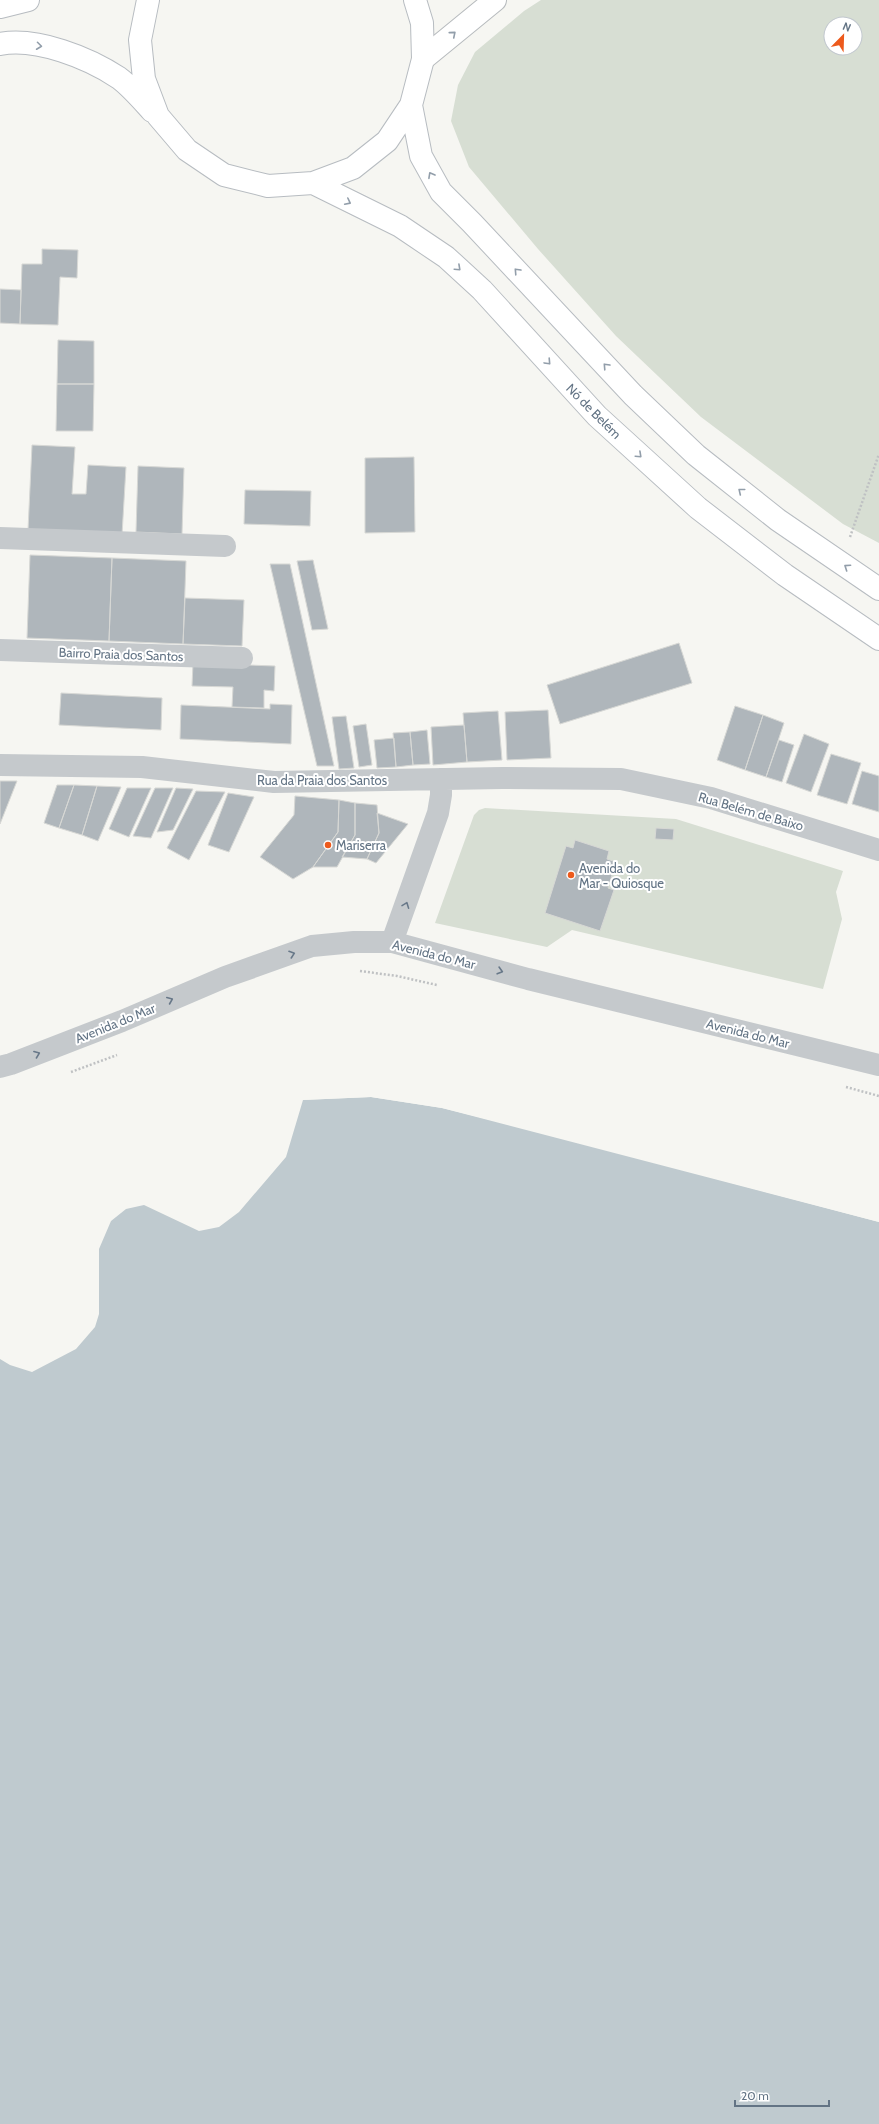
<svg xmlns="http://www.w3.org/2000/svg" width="879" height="2124" font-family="Cabin,sans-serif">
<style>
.green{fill:#d7ded3;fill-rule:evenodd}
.water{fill:#bfcacf}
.pier{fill:#f6f6f2}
.building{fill:#afb6bb;stroke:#d7d8d5}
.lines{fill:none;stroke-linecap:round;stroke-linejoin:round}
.secondary-casing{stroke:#b7bcc1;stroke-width:24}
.highway-casing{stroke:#b7bbbe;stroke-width:24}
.path{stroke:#bfc1c3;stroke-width:2.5;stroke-dasharray:2 2;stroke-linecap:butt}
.street{stroke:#c5c9cc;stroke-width:22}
.secondary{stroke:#fff;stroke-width:22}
.highway{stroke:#fff;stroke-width:22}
.oneway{stroke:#929eaa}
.oneway2{stroke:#687889}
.poi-dot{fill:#ed5a1c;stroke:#fff;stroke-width:1.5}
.labels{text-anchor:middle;stroke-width:4;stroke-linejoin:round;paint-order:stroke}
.street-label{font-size:13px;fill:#637485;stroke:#fff}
.poi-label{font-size:13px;fill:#637485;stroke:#fff;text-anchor:start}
</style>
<rect width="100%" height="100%" fill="#f6f6f2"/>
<path class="green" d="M541,0h338v543l-36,-19 -142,-107 -85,-81 -78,-87 -69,-82 -18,-46 7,-36 17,-33 49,-41zM831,24h24v24h-24z
M485,808l191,11 167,52 -7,21 6,27 -19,70 -251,-59 -25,17 -112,-24 39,-108 5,-5z"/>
<path class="water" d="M371,1097l71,11 102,25 335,89v902h-879v-765l10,6 22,7 44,-23 19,-22 4,-13v-65l12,-28 15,-12 18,-4 55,26 20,-4 20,-15 47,-55 17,-57z"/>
<path class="pier" d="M371,1095l72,11 101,25 335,89v2l-437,-114 -71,-11 -70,3 2,-2z"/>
<path class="building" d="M42,249l36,1 -1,28 -17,-1 -2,48 -38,-1 2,-60h20z
M0,289l21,1 -1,34 -20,-1z
M58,340l36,1v43h-37z
M57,384h37l-1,47h-37z
M32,445l43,2 -3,47h14l2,-29 38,2 -4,68 -94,-5z
M414,457l1,75 -50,1v-75z
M138,466l46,2 -2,66 -46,-2z
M245,490l66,1 -1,35 -66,-2z
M30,555l82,3 -3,83 -82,-3z
M112,558l74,3 -3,83 -74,-3z
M313,560l15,69 -16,1 -15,-69z
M270,564h20l44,202h-17z
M185,598l59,2 -2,46 -59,-2z
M679,643l13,40 -132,41 -13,-39z
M193,663l82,3 -1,25 -10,-1v18l-32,-1 1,-20 -41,-1z
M61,693l101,5 -1,32 -102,-5z
M270,704l22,1 -1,39 -111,-5 1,-34 89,4z
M735,706l28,9 -18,55 -28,-10z
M548,710l3,48 -44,2 -2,-48z
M498,711l4,49 -35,2 -4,-49z
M763,715l21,8 -18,54 -21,-7z
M346,716l8,52 -15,1 -7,-52z
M366,724l6,41 -13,2 -6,-41z
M464,725l3,37 -34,3 -2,-38z
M427,730l3,34 -17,1 -3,-33z
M410,732l3,33 -17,2 -3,-34z
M804,734l25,10 -18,48 -25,-9z
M394,738l2,29 -19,1 -3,-28z
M779,740l15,5 -12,37 -16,-5z
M831,754l30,9 -14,41 -30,-9z
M862,771l17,5v36l-27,-8z
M0,781h17l-17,43z
M57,785h17l-15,43 -15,-5z
M74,785l23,1 -15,49 -23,-7z
M97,786l24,1 -23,54 -16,-6z
M127,788h24l-22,49 -20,-8z
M155,788h18l-22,50 -18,-2z
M176,788l17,1 -20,41 -16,2z
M196,791l29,1 -36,68 -22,-12z
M228,793l26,4 -25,55 -21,-7z
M295,796l44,4 -1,32 -25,35 -20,12 -33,-22 34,-42z
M339,800l16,3v32l-18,32h-24l25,-35z
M355,803l22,2 2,28 -12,26 -25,-2 13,-22z
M377,813l31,11 -32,39 -9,-4 12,-26z
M656,828l18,1 -1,11 -18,-1z
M575,840l34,11 -2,8 9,3 -8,26 6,2 -14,41 -55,-18 21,-67 7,2z"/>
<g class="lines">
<defs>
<path id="secondary" d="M148,0l-8,40 4,39 14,37 29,34 37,25 44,11 45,-3 40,-15 34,-27 24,-36 12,-46 -1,-36 -7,-23
M0,7l28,-7
M0,44c37,-7 89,14 119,34 12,9 23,22 33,33
M411,105l10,51 20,36 31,31 161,172 63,60 82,65 101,69
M313,183l87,43 46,31 36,33 115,126 101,92 87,67 94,64"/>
<path id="highway" d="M423,59l72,-59"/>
</defs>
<use href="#secondary" class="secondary-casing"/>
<use href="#highway" class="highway-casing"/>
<path class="path" d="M850,537l29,-83
M360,971l37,5 40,9
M71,1072l46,-17
M846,1087l33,9"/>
<path class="street" d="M0,538l225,8
M0,650l242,8
M0,765l142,2 132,15 228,-4 119,1 90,19 168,52
M392,942l46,-129 3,-18v-16
M0,1067l11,-3 111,-43 103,-44 87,-31 42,-4h38l136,37 351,86"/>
<use href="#secondary" class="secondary"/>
<use href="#highway" class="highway"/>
</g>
<defs><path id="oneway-chevron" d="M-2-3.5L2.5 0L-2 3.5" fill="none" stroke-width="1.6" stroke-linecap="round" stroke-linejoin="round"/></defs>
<g class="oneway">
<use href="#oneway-chevron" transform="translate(453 34) rotate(-40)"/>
<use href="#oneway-chevron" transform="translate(39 46) rotate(7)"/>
<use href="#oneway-chevron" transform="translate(431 175) rotate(-119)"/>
<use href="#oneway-chevron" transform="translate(348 202) rotate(27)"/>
<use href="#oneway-chevron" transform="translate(458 268) rotate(43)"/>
<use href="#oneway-chevron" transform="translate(517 271) rotate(-133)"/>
<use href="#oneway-chevron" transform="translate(548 362) rotate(47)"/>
<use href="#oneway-chevron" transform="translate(606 366) rotate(-133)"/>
<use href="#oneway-chevron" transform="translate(639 455) rotate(43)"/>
<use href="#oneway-chevron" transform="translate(741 491) rotate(-141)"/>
<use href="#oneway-chevron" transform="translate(847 567) rotate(-146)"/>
</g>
<g class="oneway2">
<use href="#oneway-chevron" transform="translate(406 905) rotate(-69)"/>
<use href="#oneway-chevron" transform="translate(292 954) rotate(-19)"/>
<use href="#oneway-chevron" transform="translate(500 971) rotate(16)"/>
<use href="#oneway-chevron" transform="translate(170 1000) rotate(-23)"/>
<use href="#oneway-chevron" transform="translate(37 1054) rotate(-21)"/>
</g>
<g class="poi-dot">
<circle cx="328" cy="845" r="4"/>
<circle cx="571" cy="875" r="4"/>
</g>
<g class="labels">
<g class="street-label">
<text transform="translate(594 411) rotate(45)" y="5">Nó de Belém</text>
<text transform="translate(121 654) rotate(2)" y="5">Bairro Praia dos Santos</text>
<text x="322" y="785">Rua da Praia dos Santos</text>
<text transform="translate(751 811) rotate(16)" y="5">Rua Belém de Baixo</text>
<text transform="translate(434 954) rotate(14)" y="5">Avenida do Mar</text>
<text transform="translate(115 1023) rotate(-22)" y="5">Avenida do Mar</text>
<text transform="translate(748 1033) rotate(14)" y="5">Avenida do Mar</text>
</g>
<g class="poi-label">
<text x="336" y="850">Mariserra</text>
<text x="579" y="873">Avenida do<tspan x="579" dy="15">Mar - Quiosque</tspan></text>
</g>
</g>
<g transform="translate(843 36) rotate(23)"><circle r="19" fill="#ffffff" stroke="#c1c7ce"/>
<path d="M0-3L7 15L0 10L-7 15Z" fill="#ed5a1c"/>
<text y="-6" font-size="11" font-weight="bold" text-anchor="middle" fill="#637485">N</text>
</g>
<path d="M735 2100v6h94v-6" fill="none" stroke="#637485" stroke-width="2"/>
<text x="741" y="2100" font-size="12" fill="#637485" stroke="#ffffff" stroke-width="3" paint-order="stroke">20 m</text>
</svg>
